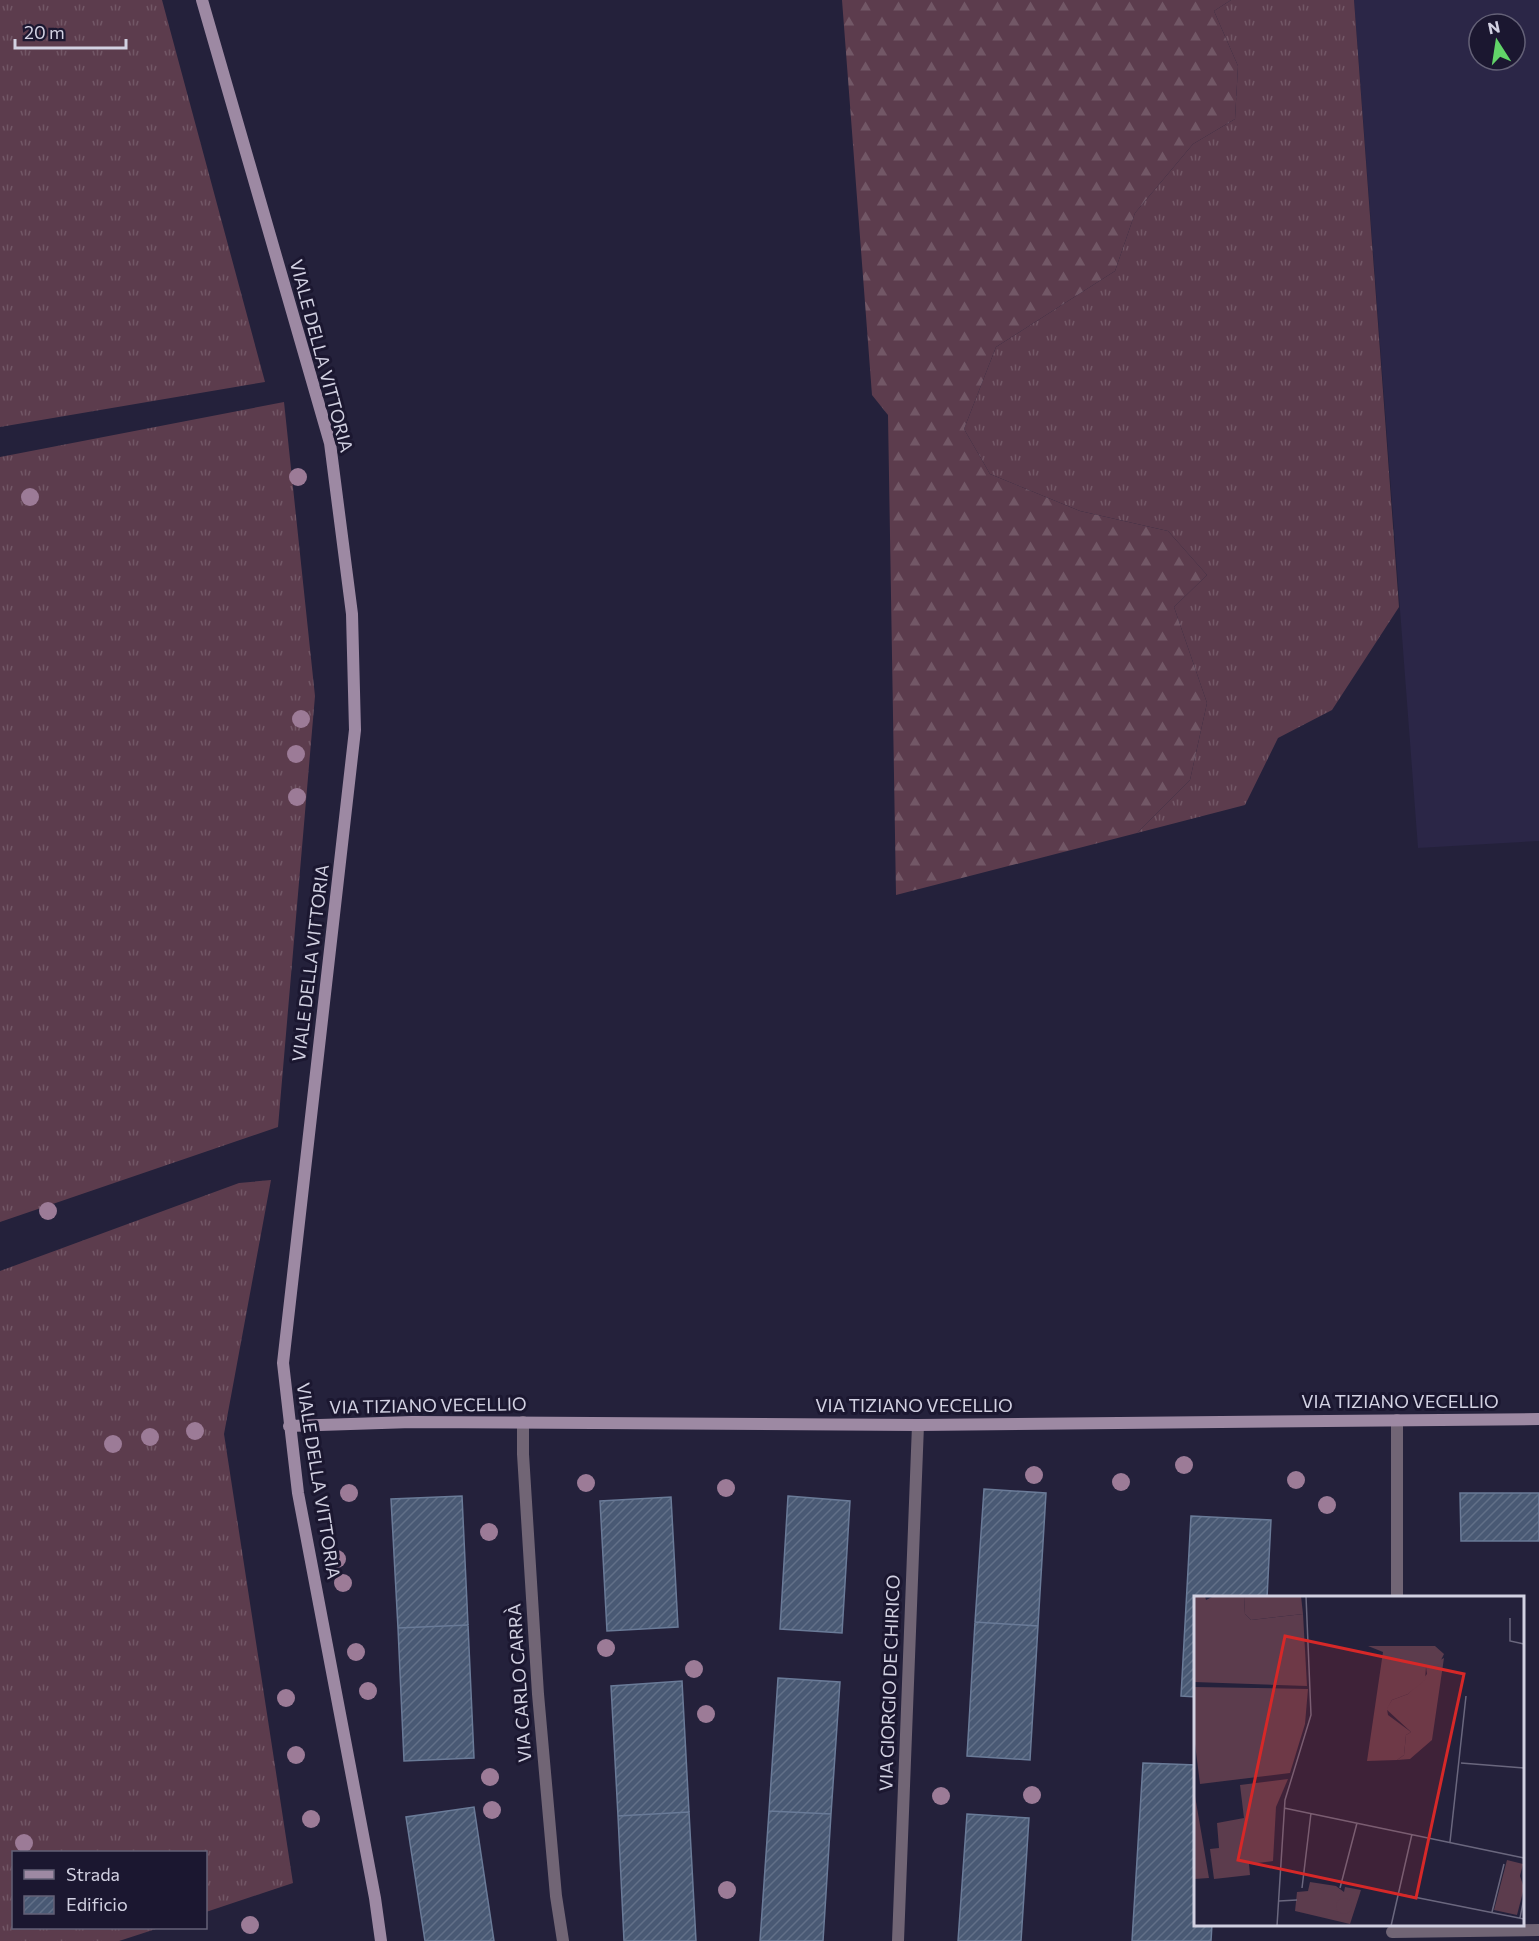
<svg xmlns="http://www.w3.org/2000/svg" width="1539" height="1941" font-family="Commissioner,sans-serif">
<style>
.built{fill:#2b2647;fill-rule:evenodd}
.grass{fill:url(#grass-tufts)}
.forest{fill:url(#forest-firs)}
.building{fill:url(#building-hatch);stroke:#6a7b98;stroke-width:1.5}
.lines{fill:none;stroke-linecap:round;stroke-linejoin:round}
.street{stroke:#716575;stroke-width:12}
.secondary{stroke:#9d89a3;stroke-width:12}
.tree{fill:#9c7b97}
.labels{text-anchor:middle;stroke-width:6;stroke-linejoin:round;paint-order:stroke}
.street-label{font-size:18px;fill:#d2d1e2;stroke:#1b1730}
.inset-road{fill:none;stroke:#6a677e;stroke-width:1.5}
.view{fill:#d62828;fill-opacity:0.15;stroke:#d62828;stroke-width:3}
.inset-edge{fill:none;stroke:#d2d1e2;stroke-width:3}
</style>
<defs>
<pattern id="grass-tufts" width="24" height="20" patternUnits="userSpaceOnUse" patternTransform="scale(1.5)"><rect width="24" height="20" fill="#5c3c4d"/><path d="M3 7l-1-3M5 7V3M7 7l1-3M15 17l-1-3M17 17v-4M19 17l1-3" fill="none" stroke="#725766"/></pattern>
<pattern id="forest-firs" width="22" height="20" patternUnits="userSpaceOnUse" patternTransform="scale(1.5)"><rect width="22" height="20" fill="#5c3c4d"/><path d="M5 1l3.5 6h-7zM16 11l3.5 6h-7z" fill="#725766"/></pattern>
<pattern id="building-hatch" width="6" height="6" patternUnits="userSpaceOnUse" patternTransform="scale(1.5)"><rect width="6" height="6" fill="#495974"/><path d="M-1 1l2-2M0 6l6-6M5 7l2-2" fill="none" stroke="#627088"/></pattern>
</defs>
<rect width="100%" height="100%" fill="#24213b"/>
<path class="built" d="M1354,0h185v841l-121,7zM1479,24h36v36h-36z"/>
<path class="grass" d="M0,0h162l103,382 -265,45z
M1231,0h123l45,607 -67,103 -54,28 -33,67 -108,28 53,-53 17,-77 -33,-96 33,-32 -39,-44 -88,-20 -90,-37 -26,-45 32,-82 119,-76 20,-58 58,-69 42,-25 3,-53 -24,-55z
M284,402l31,294 -37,431 -278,95v-765z
M271,1180l-47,254 69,449 -87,29v-60h-192v76h145l-40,13h-119v-670l239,-88z"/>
<path class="forest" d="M842,0h389l-17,11 24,55 -3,53 -42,25 -58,69 -20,58 -119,76 -32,82 26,45 90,37 88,20 39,44 -33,32 33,96 -17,77 -53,53 -241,62 -8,-480 -16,-20z"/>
<path class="building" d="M984,1489l62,4 -8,133 -63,-4z
M1460,1493h79v48h-78z
M462,1496l6,129 -70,3 -7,-129z
M788,1496l62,5 -8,132 -62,-4z
M671,1497l7,130 -71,4 -7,-130z
M1191,1516l80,4 -4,78h-71v99l-15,-1z
M975,1622l63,4 -8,134 -63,-4z
M468,1625l6,133 -70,3 -6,-133z
M778,1678l62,4 -9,132 -62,-3z
M682,1681l7,131 -71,4 -7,-130z
M1143,1763l53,2v159h16l-1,17h-79z
M474,1807l20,134h-69l-19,-124z
M769,1811l62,3 -8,127h-63z
M689,1812l7,129h-72l-6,-125z
M967,1814l62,4 -8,123h-63z"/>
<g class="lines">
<path class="street" d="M523,1422v32l15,240 18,202 7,45
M1397,1598v-178
M1392,1932l147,-2
M898,1941l20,-516"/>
<path class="secondary" d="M202,0l128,443 22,171 3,116 -72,633 15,130 77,405 6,43
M289,1426l123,-4 506,3 621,-6"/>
</g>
<g class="tree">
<circle cx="298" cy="477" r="9"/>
<circle cx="30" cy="497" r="9"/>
<circle cx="301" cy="719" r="9"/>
<circle cx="296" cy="754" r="9"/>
<circle cx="297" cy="797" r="9"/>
<circle cx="48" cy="1211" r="9"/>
<circle cx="195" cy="1431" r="9"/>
<circle cx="150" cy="1437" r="9"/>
<circle cx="113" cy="1444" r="9"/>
<circle cx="1184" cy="1465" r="9"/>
<circle cx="1034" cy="1475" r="9"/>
<circle cx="1296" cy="1480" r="9"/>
<circle cx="1121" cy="1482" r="9"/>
<circle cx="586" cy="1483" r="9"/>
<circle cx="726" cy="1488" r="9"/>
<circle cx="349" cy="1493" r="9"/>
<circle cx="1327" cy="1505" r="9"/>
<circle cx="489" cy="1532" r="9"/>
<circle cx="337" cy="1559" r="9"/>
<circle cx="343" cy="1583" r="9"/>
<circle cx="606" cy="1648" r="9"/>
<circle cx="356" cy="1652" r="9"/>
<circle cx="694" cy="1669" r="9"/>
<circle cx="368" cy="1691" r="9"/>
<circle cx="286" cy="1698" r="9"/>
<circle cx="706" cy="1714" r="9"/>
<circle cx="296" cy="1755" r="9"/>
<circle cx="490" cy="1777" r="9"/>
<circle cx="1032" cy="1795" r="9"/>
<circle cx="941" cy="1796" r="9"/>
<circle cx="492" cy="1810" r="9"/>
<circle cx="311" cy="1819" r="9"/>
<circle cx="24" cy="1843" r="9"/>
<circle cx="727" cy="1890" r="9"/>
<circle cx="250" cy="1925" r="9"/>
</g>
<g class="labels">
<g class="street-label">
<text transform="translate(321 356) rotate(75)" y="6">VIALE DELLA VITTORIA</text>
<text transform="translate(311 963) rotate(-83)" y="6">VIALE DELLA VITTORIA</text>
<text x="1400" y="1408">VIA TIZIANO VECELLIO</text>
<text transform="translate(428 1406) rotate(-1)" y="6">VIA TIZIANO VECELLIO</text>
<text x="914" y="1412">VIA TIZIANO VECELLIO</text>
<text transform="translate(318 1481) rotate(81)" y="6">VIALE DELLA VITTORIA</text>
<text transform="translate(520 1683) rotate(-94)" y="6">VIA CARLO CARRÀ</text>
<text transform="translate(890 1683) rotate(-88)" y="6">VIA GIORGIO DE CHIRICO</text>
</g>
</g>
<g transform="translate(1194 1596)">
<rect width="330" height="330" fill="#24213b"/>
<path d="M0,0h11l1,4 8,-4h30l1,18 6,6 52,-6 4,72 -113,-4zM250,62l-12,82 -22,19 -13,1 7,-5 2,-20 5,-3 -25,-23 6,-9 16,-6 12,-12 7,-8 -1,-7zM0,91l114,2 -3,35 -15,49 -90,11 -6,-48zM94,183l-12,28 -3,54 -24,3 1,11 -36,4 -4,-30 9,-1 -2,-25 27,-5 -4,-33zM0,194l15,88 -15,1zM313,264l16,4 -3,12 4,12 -7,27 -23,-5z" fill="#5c3c4d"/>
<path d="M50,0h57l2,18 -52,6 -6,-6zM174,50h67l9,8 -5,10 -13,3 -1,13 -17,14 -16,6 -5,9 1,6 23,17 -5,3 -2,20 -7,5 -30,1 16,-109z" fill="#5c3c4d"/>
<path d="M116,286l26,4 8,6 1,-5 16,3 -11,34 -55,-13 2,-19 11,-1z" fill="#5c3c4d"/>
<path d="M142 310a8 8 0 1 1 16 0a8 8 0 1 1-16 0Z" fill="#5c3c4d"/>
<path class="inset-road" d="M316,22v23l14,3M267,167l63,5M90,212l240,50M256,246l16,-146M108,292l9,-75M146,292l17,-65M205,298l125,25M85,305l18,-1M298,316l12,-48M326,322l4,-20M83,330l8,-126 26,-85 -5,-119M197,330l21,-92"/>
<path class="view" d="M91,40l179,38 -48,224 -178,-38z"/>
<rect width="330" height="330" class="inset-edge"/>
</g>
<rect x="12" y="1851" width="195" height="78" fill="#1b1730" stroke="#646177" stroke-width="1.5"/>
<rect x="24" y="1870" width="30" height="9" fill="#9d89a3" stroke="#646177" stroke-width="1.5"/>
<text x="66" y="1881" font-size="18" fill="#d2d1e2">Strada</text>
<rect x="24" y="1896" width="30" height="18" fill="url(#building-hatch)" stroke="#646177" stroke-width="1.5"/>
<text x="66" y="1911" font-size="18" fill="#d2d1e2">Edificio</text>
<g transform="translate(1497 42) rotate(348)"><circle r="28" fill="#1b1730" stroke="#646177" stroke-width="1.5"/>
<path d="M0-4.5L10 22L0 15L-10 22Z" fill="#62d469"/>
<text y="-9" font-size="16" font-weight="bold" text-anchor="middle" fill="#d2d1e2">N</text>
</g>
<path d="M15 39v9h111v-9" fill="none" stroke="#d2d1e2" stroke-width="3"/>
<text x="24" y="39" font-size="18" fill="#d2d1e2" stroke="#1b1730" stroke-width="4.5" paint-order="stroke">20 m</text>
</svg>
